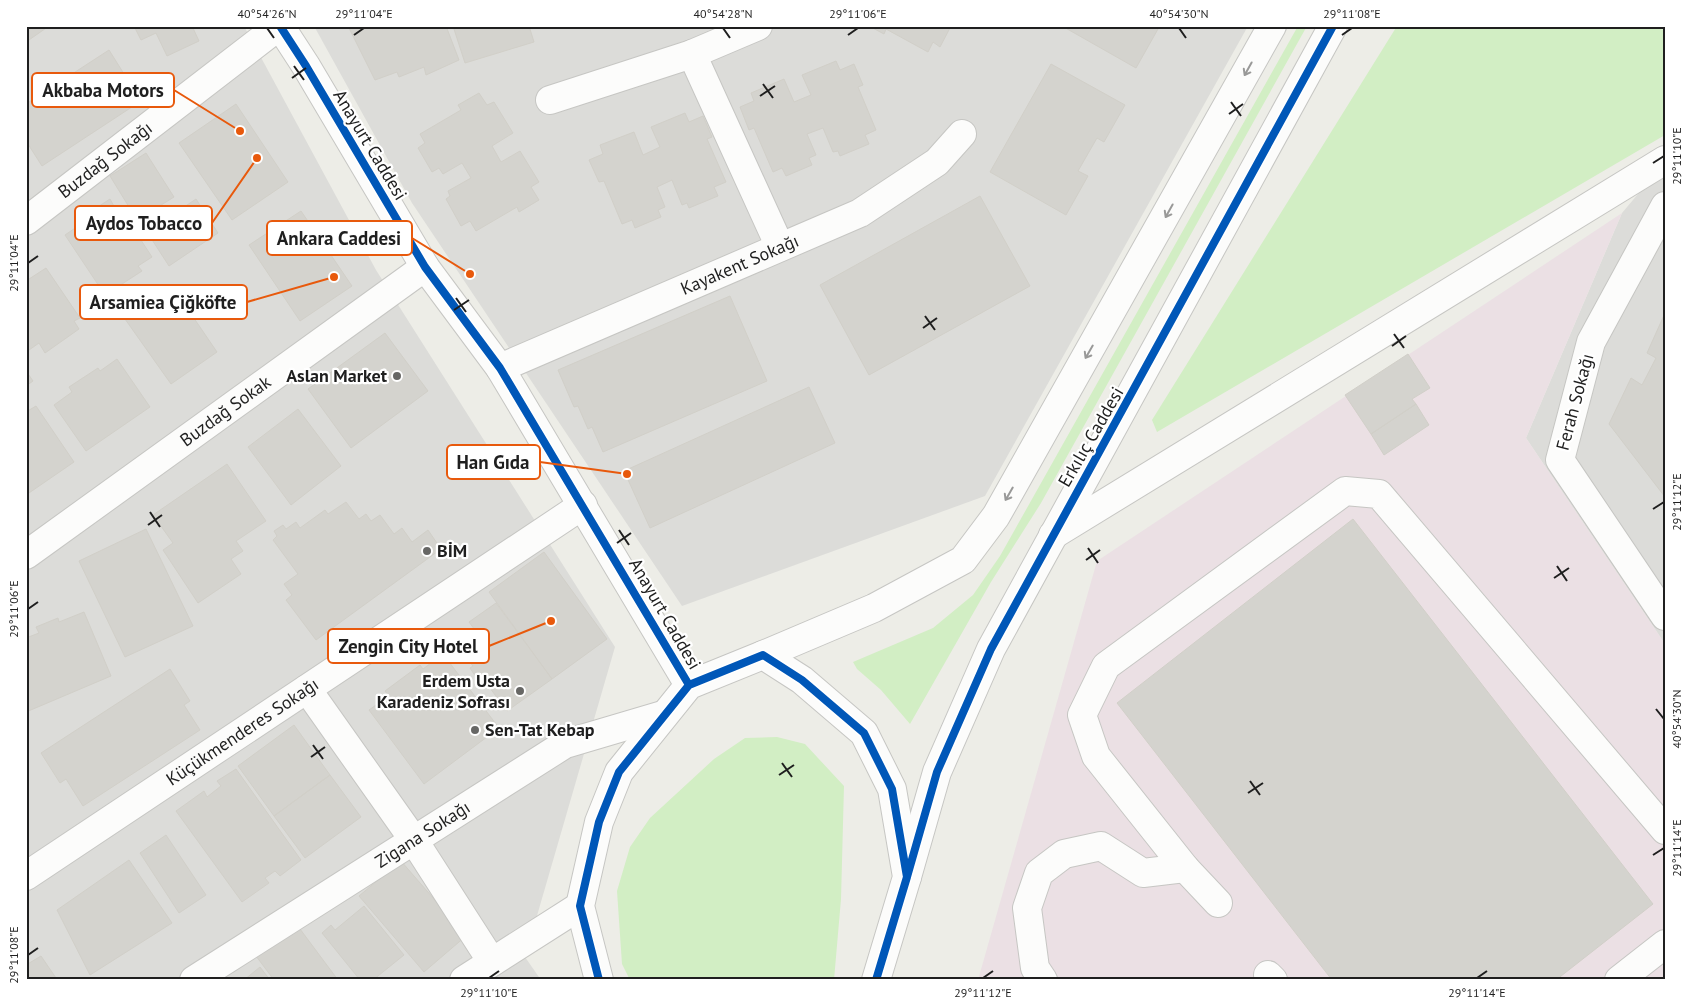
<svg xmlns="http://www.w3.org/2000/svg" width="1691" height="1006" font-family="'PT Sans',sans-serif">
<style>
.residential{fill:#dcdcd9}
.industrial{fill:#ebe0e4}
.grass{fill:#d2eec4}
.building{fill:#d4d3ce;stroke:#d1cfc8}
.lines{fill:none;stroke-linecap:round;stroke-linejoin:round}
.minor-casing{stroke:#c6c6c3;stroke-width:30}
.minor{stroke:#fcfcfb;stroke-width:28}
.cycleway-casing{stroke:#fff;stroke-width:11}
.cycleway{stroke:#0057b8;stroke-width:8}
.oneway{stroke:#999998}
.ticks{fill:none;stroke:#1f1f1f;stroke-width:2}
.poi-dot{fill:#676765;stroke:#fff;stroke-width:2}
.labels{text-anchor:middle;stroke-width:4.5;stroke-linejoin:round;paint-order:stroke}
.street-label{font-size:18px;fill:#1f1f1f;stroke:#fff}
.poi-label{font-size:18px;font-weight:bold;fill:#1f1f1f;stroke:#fff;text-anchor:end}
.leader{fill:none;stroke:#e8590c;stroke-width:2}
.callout-dot{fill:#e8590c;stroke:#fff;stroke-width:2}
.callout{fill:#fff;stroke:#e8590c;stroke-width:2}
.callout-label{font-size:19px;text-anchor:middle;font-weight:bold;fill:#1f1f1f}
.neatline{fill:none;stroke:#1f1f1f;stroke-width:2}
.ticks-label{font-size:12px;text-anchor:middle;fill:#1f1f1f}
</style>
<rect width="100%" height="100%" fill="#edede7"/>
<path class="residential" d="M26,26h218l132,244 239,377 -90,310 16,23h-515z
M314,26h934l-263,470 -303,110 -270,-403z
M1665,162v482l-139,-206 96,-225z"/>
<path class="industrial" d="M1622,213l-96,225 139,206v336h-687l119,-419z"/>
<path class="grass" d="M1298,26h9l-266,477 -50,79 -81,142 -29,-34 -24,-21 -4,-7 80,-34 40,-33 27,-39z
M1397,26h248l20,4v105l-508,297 -5,-12z
M777,737l28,7 39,42 -3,113 -7,81h-204l-8,-16 -5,-73 13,-44 20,-29 64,-59 31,-21z"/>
<path class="building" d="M26,26h23l-23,16z
M134,26h58l7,15 -32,15 -11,-23 -15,7z
M348,26h98l13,34 -33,15 -2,-8 -25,10 -2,-5 -22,8z
M453,26h76l5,16 -69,21z
M869,26h82l-11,21 -7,-5 -5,10 -42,-23 -2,5z
M1062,26h91l5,3 -22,39z
M109,50l32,51 -99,65 -16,-25v-37z
M836,61l4,9 14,-6 9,21 -5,2 18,43 -11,5 4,9 -29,12 -2,-5 -5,1 -10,-24 -16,6 9,21 -7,3 3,7 -26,11 -4,-8 -9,4 -19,-44 -5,2 -9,-23 14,-6 -3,-8 33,-14 10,23 17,-7 -9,-20z
M1051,64l74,41 -21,37 -7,-4 -19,33 10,5 -22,39 -76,-43z
M479,93l8,12 7,-3 19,31 -21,13 9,16 19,-11 19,31 -8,5 8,13 -20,12 -2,-5 -41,24 -6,-10 -9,5 -15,-27 4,-3 -2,-5 23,-13 -9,-15 -19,11 -4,-6 -7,4 -14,-24 7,-5 -5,-9 41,-24 -3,-5z
M236,104l52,78 -56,38 -53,-77z
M685,113l4,9 14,-6 9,21 -5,2 19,43 -12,5 4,9 -29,12 -2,-5 -5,2 -10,-25 -15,7 8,20 -7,3 3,7 -26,11 -3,-8 -10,4 -18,-43 -5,1 -10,-22 14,-6 -3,-9 34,-13 9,23 17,-8 -9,-20z
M146,153l28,44 -37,23 -27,-44z
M980,196l50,90 -161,89 -49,-90z
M110,199l5,9 3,-3 34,52 -14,9 4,5 -37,24 -40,-60 19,-13 -3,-4z
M196,199l22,34 -49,33 -22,-34z
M301,211l51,75 -52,35 -51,-76z
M46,268l34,50 -6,3 5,8 -34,24 -6,-10 -10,7 -3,-4v-65z
M172,286l45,66 -46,32 -46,-65z
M730,296l37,85 -164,71 -11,-25 -4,2 -10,-23 -4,1 -16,-37z
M1665,313v184l-56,-73 22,-46 11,7 14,-27 -9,-5z
M385,333l43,58 -77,57 -43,-59z
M1408,354l22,34 -18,11 4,5 -45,30 -26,-39z
M117,359l33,48 -64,44 -32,-46 18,-13 -3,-5 29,-19 2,3z
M26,371l7,10 -7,5z
M809,387l26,56 -185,85 -26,-57z
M1416,404l13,21 -45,30 -13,-21z
M36,406l38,56 -48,33v-83z
M298,409l43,57 -50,39 -43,-58z
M227,464l39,57 -30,20 7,10 -12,8 10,15 -43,29 -35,-53 10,-7 -20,-28z
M346,502l13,17 7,-5 5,7 9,-6 14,19 8,-6 10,14 16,-12 13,19 -125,91 -30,-40 6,-5 -8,-11 14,-10 -25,-34 4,-4 -3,-5 9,-6 3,4 10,-7 4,6 25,-18 3,4z
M1353,519l300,385 -97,76h-224l-215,-277z
M146,529l47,97 -68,31 -46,-96z
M544,552l63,87 -55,40 -63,-87z
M496,603l56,76 -45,32 -23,-31 -4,3 -10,-15 3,-2 -9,-11 19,-14 -14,-19z
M84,612l27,64 -85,36v-74l13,-5 -3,-6 22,-9 1,4z
M443,654l56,74 -75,56 -55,-74 20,-14 -4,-5 35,-26 3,4z
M170,669l20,32 -6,4 16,25 -117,76 -17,-27 -6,4 -19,-30z
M294,725l36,50 -56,41 -36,-50z
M236,769l65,91 -21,16 -5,-5 -10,7 4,5 -27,19 -66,-91 28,-20 3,6 14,-11 -4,-5z
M330,775l31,42 -56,41 -31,-42z
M166,835l40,60 -27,18 -39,-60z
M129,860l43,63 -82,52 -33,-65z
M401,861l65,75 -42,36 -65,-76z
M364,906l40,49 -31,25h-13l-38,-47 9,-8 4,5z
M297,925l41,55h-64l-18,-24z
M41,956l15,22 -30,2v-15z
M260,967l10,13h-26z"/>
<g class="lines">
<defs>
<g id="minor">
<path d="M280,26l26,40 119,201 75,101 189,317"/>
<path d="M692,54l88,193"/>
<path d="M550,100l142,-46 66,-28"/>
<path d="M1665,206l-74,136 -31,118 105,156"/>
<path id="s1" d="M26,221l253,-195"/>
<path id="s2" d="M500,368l360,-155 77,-51 25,-28"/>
<path d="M1053,535l612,-375"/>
<path id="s3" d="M26,555l399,-288"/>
<path d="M763,655l111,-47 89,-48 33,-44 276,-490"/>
<path d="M307,689l106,150 79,123"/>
<path id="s4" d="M26,876l557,-371"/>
<path d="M907,877l30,-105 54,-123 342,-623"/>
<path d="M1218,903l-33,-35 -89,-112 -14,-41 24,-49 239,-175 34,3 286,336"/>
<path d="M1268,975l5,5"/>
<path id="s5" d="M194,980l371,-236 98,-29"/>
<path d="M464,980l116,-74"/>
<path d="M599,980l-19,-74 19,-84 20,-50 70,-87 74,-30 39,25 62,53 28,56 15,88 -31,103"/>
<path d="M1043,980l-8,-12 -8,-60 12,-35 25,-19 37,-8 42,27 42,-5"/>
<path d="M1619,980l46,-36"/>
</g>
</defs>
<use href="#minor" class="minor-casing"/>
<use href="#minor" class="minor"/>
<defs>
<path id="cycleway" d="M280,26l26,40 119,201 75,101 189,317
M907,877l30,-105 54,-123 342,-623
M599,980l-19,-74 19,-84 20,-50 70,-87 74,-30 39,25 62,53 28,56 15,88 -31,103"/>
</defs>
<use href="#cycleway" class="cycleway-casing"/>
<use href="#cycleway" class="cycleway"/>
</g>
<defs><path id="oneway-shaft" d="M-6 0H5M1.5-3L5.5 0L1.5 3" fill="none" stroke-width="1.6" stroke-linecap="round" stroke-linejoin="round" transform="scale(1.25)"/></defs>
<g class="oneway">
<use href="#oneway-shaft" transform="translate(1248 69) rotate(119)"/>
<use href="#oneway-shaft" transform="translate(1169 211) rotate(119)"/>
<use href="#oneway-shaft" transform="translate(1089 352) rotate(120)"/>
<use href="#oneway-shaft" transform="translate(1009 494) rotate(120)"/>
</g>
<path class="ticks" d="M267,28l7,10M723,28l7,10M1179,28l7,10M354,35l10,-7M848,35l10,-7M1342,35l10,-7M294,66l10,14M292,78l14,-10M763,84l10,14M760,96l15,-10M1231,102l10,14M1229,114l14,-10M1653,163l11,-7M28,263l10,-7M456,298l10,14M454,310l15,-10M925,316l10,14M923,328l14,-10M1394,334l10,14M1392,346l14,-10M1653,509l11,-7M150,512l10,15M148,525l14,-10M619,530l10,15M617,543l14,-10M1088,548l10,15M1086,560l14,-10M1557,566l10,15M1554,578l15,-10M28,609l10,-7M1656,709l8,10M313,745l10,14M311,757l14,-10M782,763l10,14M779,775l15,-10M1250,781l10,14M1248,793l15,-10M1653,855l11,-7M28,955l10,-7M489,978l10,-7M983,978l10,-7M1477,978l10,-7"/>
<g class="poi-dot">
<circle cx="397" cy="376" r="5"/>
<circle cx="427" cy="551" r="5"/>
<circle cx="520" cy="691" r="5"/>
<circle cx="475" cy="730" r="5"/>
</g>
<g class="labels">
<g class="street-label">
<text transform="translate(370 145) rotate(59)" y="6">Anayurt Caddesi</text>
<text dy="6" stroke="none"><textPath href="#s1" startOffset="100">Buzdağ Sokağı</textPath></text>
<text dy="6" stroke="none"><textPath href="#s2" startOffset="261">Kayakent Sokağı</textPath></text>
<text transform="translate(1575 402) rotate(-75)" y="6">Ferah Sokağı</text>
<text dy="6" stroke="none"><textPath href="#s3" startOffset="246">Buzdağ Sokak</textPath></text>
<text transform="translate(1091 437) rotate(-60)" y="6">Erkılıç Caddesi</text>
<text transform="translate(665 614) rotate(60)" y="6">Anayurt Caddesi</text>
<text dy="6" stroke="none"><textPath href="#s4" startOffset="260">Küçükmenderes Sokağı</textPath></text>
<text dy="6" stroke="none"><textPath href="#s5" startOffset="271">Zigana Sokağı</textPath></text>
</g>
<g class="poi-label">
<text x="387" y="382">Aslan Market</text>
<text x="437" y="557" text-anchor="start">BİM</text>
<text x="510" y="687">Erdem Usta<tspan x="510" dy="21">Karadeniz Sofrası</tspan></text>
<text x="485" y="736" text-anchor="start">Sen-Tat Kebap</text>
</g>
</g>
<path class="leader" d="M240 131L174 90M257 158L212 223M470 274L412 238M334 277L247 302M627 474L540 462M551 621L489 646"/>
<g class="callout-dot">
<circle cx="240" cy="131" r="5"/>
<circle cx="257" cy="158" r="5"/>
<circle cx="470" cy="274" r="5"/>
<circle cx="334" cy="277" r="5"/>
<circle cx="627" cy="474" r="5"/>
<circle cx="551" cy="621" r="5"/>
</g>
<g class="callout">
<rect x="32" y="73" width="142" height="34" rx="5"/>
<rect x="75" y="206" width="137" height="34" rx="5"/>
<rect x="267" y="221" width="145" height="34" rx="5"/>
<rect x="80" y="285" width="167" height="34" rx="5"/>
<rect x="447" y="445" width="93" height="34" rx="5"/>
<rect x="328" y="629" width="161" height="34" rx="5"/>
</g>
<g class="callout-label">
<text x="103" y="97">Akbaba Motors</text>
<text x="144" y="230">Aydos Tobacco</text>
<text x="339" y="245">Ankara Caddesi</text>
<text x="163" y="309">Arsamiea Çiğköfte</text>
<text x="493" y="469">Han Gıda</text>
<text x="408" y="653">Zengin City Hotel</text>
</g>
<rect width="1691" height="1006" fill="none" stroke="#ffffff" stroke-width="55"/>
<rect x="28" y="28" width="1636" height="950" class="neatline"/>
<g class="ticks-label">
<text x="267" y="18">40°54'26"N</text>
<text x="364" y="18">29°11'04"E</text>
<text x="723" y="18">40°54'28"N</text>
<text x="858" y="18">29°11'06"E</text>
<text x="1179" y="18">40°54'30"N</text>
<text x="1352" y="18">29°11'08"E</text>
<text transform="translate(1677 156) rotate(-90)" y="4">29°11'10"E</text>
<text transform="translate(14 263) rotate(-90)" y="4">29°11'04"E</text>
<text transform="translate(1677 502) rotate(-90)" y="4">29°11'12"E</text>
<text transform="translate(14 609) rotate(-90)" y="4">29°11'06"E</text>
<text transform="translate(1677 719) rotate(-90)" y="4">40°54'30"N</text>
<text transform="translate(1677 848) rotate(-90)" y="4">29°11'14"E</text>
<text transform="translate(14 955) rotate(-90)" y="4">29°11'08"E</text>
<text x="489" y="997">29°11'10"E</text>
<text x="983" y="997">29°11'12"E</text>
<text x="1477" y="997">29°11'14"E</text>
</g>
</svg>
